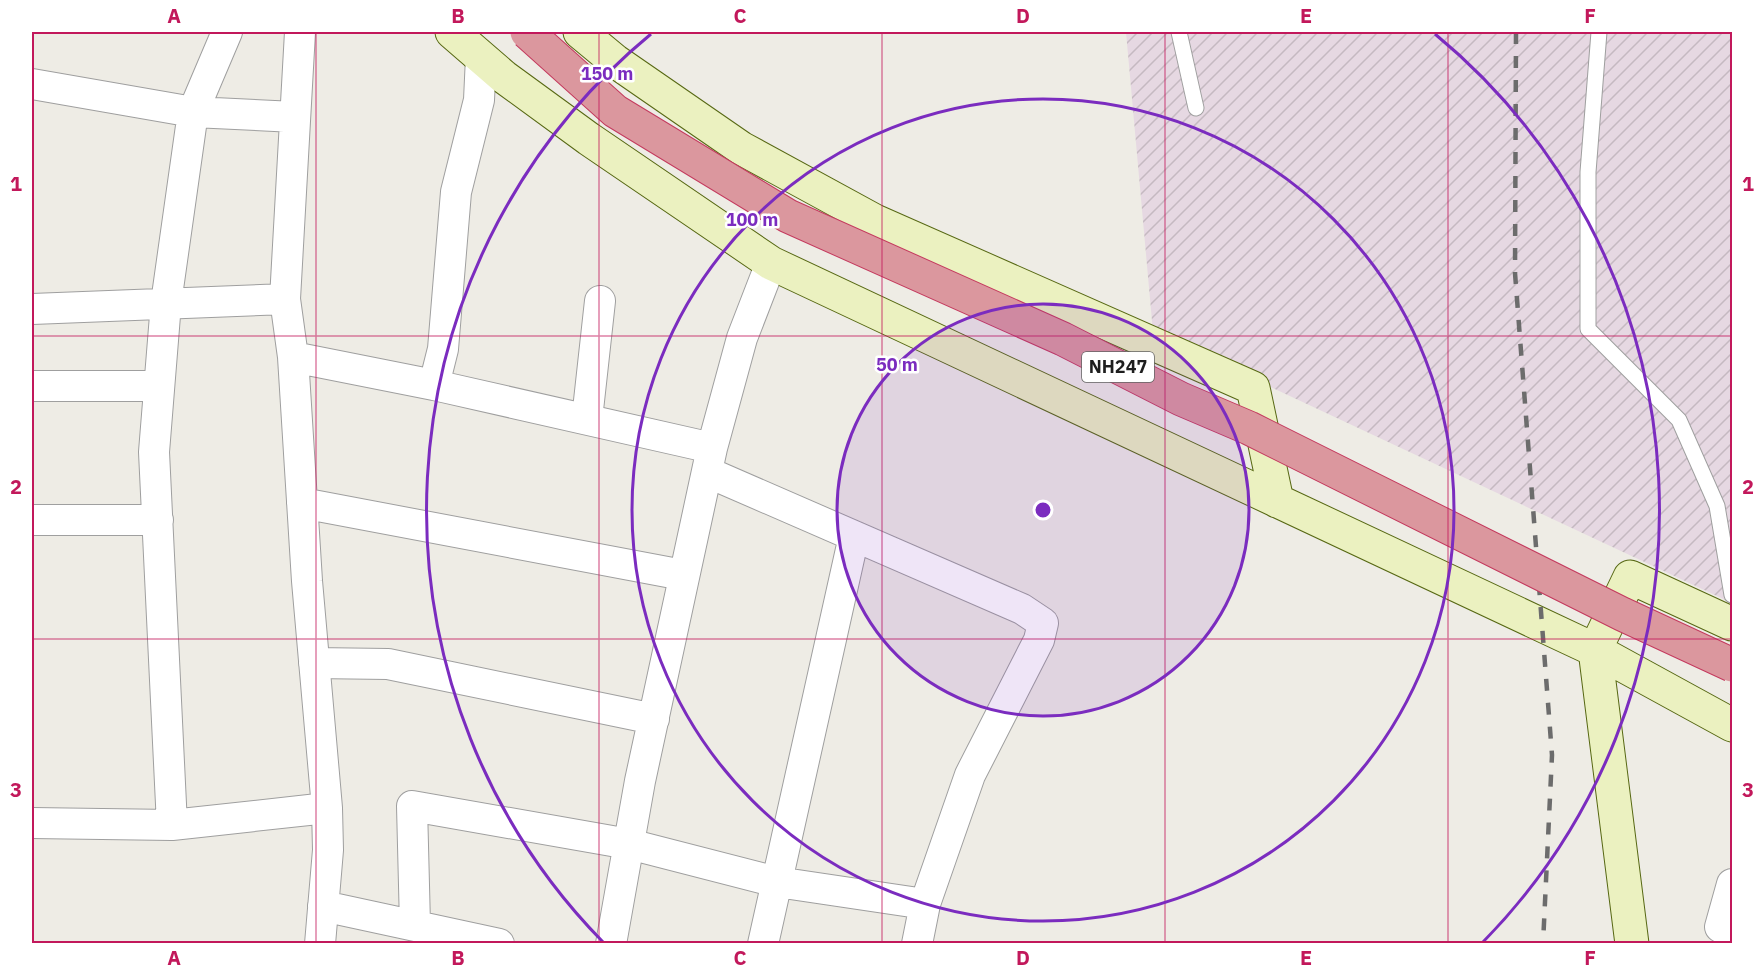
<svg xmlns="http://www.w3.org/2000/svg" width="1764" height="975" font-family="'IBM Plex Sans',sans-serif">
<style>
.industrial{fill:url(#industrial-furrows)}
.lines{fill:none;stroke-linecap:round;stroke-linejoin:round}
.lane-casing{stroke:#9f9f9f;stroke-width:17}
.street-casing{stroke:#9f9f9f;stroke-width:32}
.secondary-casing{stroke:#576813;stroke-width:35}
.lane{stroke:#fff;stroke-width:15}
.street{stroke:#fff;stroke-width:30}
.secondary{stroke:#ebf1c0;stroke-width:33}
.rail{stroke:#6c6c6c;stroke-width:4.5;stroke-dasharray:12 12;stroke-linecap:butt}
.highway-bridge-casing{stroke:#c43a5e;stroke-width:35;stroke-linecap:butt}
.highway-bridge{stroke:#db979e;stroke-width:33}
.grid{fill:none;stroke:#c2185b;stroke-width:1.5;stroke-opacity:0.55}
.ring{fill:none;stroke:#7b2cbf;stroke-width:3}
.labels{text-anchor:middle;stroke-width:5;stroke-linejoin:round;paint-order:stroke}
.shield{fill:#fff;stroke:#626262;stroke-width:1.5}
.shield-label{font-size:18px;font-weight:bold;fill:#1e1e1e}
.centre{fill:#7b2cbf;stroke:#fff;stroke-width:3}
.ring-label{font-size:18px;text-anchor:middle;font-weight:bold;fill:#7b2cbf;stroke:#fff;stroke-width:5;stroke-linejoin:round;paint-order:stroke}
.neatline{fill:none;stroke:#c2185b;stroke-width:2}
.grid-label{font-size:20px;text-anchor:middle;font-weight:bold;fill:#c2185b}
</style>
<defs>
<pattern id="industrial-furrows" width="10" height="10" patternUnits="userSpaceOnUse" patternTransform="scale(1.5)"><rect width="10" height="10" fill="#e6d8e2"/><path d="M-1 1l2-2M0 10L10 0M9 11l2-2" fill="none" stroke="#c5b9c1"/></pattern>
</defs>
<rect width="100%" height="100%" fill="#eeece5"/>
<path class="industrial" d="M1126,32h606v571l-579,-271z"/>
<g class="lines">
<defs>
<path id="lane" d="M1179,32l17,76
M1599,32l-11,140v157l91,91 38,86 15,89"/>
<path id="street" d="M227,32l-34,80 -27,191 -12,149 18,373 155,-17
M300,32l-15,267 8,58 14,224 20,227 1,42 -8,94
M481,57l-2,43 -23,92 -13,157 -9,36 278,63
M32,84l161,28 102,5
M32,309l253,-10
M293,357l141,28
M32,386h127
M587,419l13,-118
M302,503l381,72
M32,520h126
M314,663l74,1 266,55
M32,823l140,2
M1732,884l-12,43 12,6
M323,906l176,38
M415,925l-3,-119 217,38 148,38 148,22 45,-129 69,-135 4,-17 -21,-14 -315,-137
M611,944l29,-163 72,-333 30,-110 29,-75
M763,944l91,-408
M917,944l8,-40"/>
<path id="secondary" d="M452,32l52,45 85,62 182,124 824,387 137,75
M580,32l35,29 126,87 134,73 378,167 24,113
M1632,944l-37,-294 35,-73 102,47"/>
</defs>
<use href="#lane" class="lane-casing"/>
<use href="#street" class="street-casing"/>
<use href="#secondary" class="secondary-casing"/>
<use href="#lane" class="lane"/>
<use href="#street" class="street"/>
<use href="#secondary" class="secondary"/>
<path class="rail" d="M1516,32l-1,241 37,482 -9,189"/>
<defs>
<path id="highway-bridge" d="M527,32l88,79 173,105 275,123 118,60 68,29 373,186 110,51"/>
</defs>
<use href="#highway-bridge" class="highway-bridge-casing"/>
<use href="#highway-bridge" class="highway-bridge"/>
</g>
<path class="grid" d="M316,32v912M599,32v912M882,32v912M1165,32v912M1448,32v912M32,336h1700M32,639h1700"/>
<circle cx="1043" cy="510" r="206" fill="#7b2cbf" fill-opacity=".12"/>
<g class="ring">
<circle cx="1043" cy="510" r="206"/>
<circle cx="1043" cy="510" r="411"/>
<path d="M603 942A617 617 0 0 1 651 34M1435 34A617 617 0 0 1 1483 942"/>
</g>
<g class="labels">
<rect class="shield" x="1082" y="352" width="72" height="30" rx="4.5"/>
<g class="shield-label">
<text x="1118" y="373">NH247</text>
</g>
</g>
<circle cx="1043" cy="510" r="9" class="centre"/>
<g class="ring-label">
<text x="607" y="80">150 m</text>
<text x="752" y="226">100 m</text>
<text x="897" y="371">50 m</text>
</g>
<rect width="1764" height="975" fill="none" stroke="#ffffff" stroke-width="66"/>
<rect x="33" y="33" width="1698" height="909" class="neatline"/>
<g class="grid-label">
<text x="174" y="23">A</text>
<text x="458" y="23">B</text>
<text x="740" y="23">C</text>
<text x="1023" y="23">D</text>
<text x="1306" y="23">E</text>
<text x="1590" y="23">F</text>
<text x="16" y="191">1</text>
<text x="1748" y="191">1</text>
<text x="16" y="494">2</text>
<text x="1748" y="494">2</text>
<text x="16" y="797">3</text>
<text x="1748" y="797">3</text>
<text x="174" y="965">A</text>
<text x="458" y="965">B</text>
<text x="740" y="965">C</text>
<text x="1023" y="965">D</text>
<text x="1306" y="965">E</text>
<text x="1590" y="965">F</text>
</g>
</svg>
